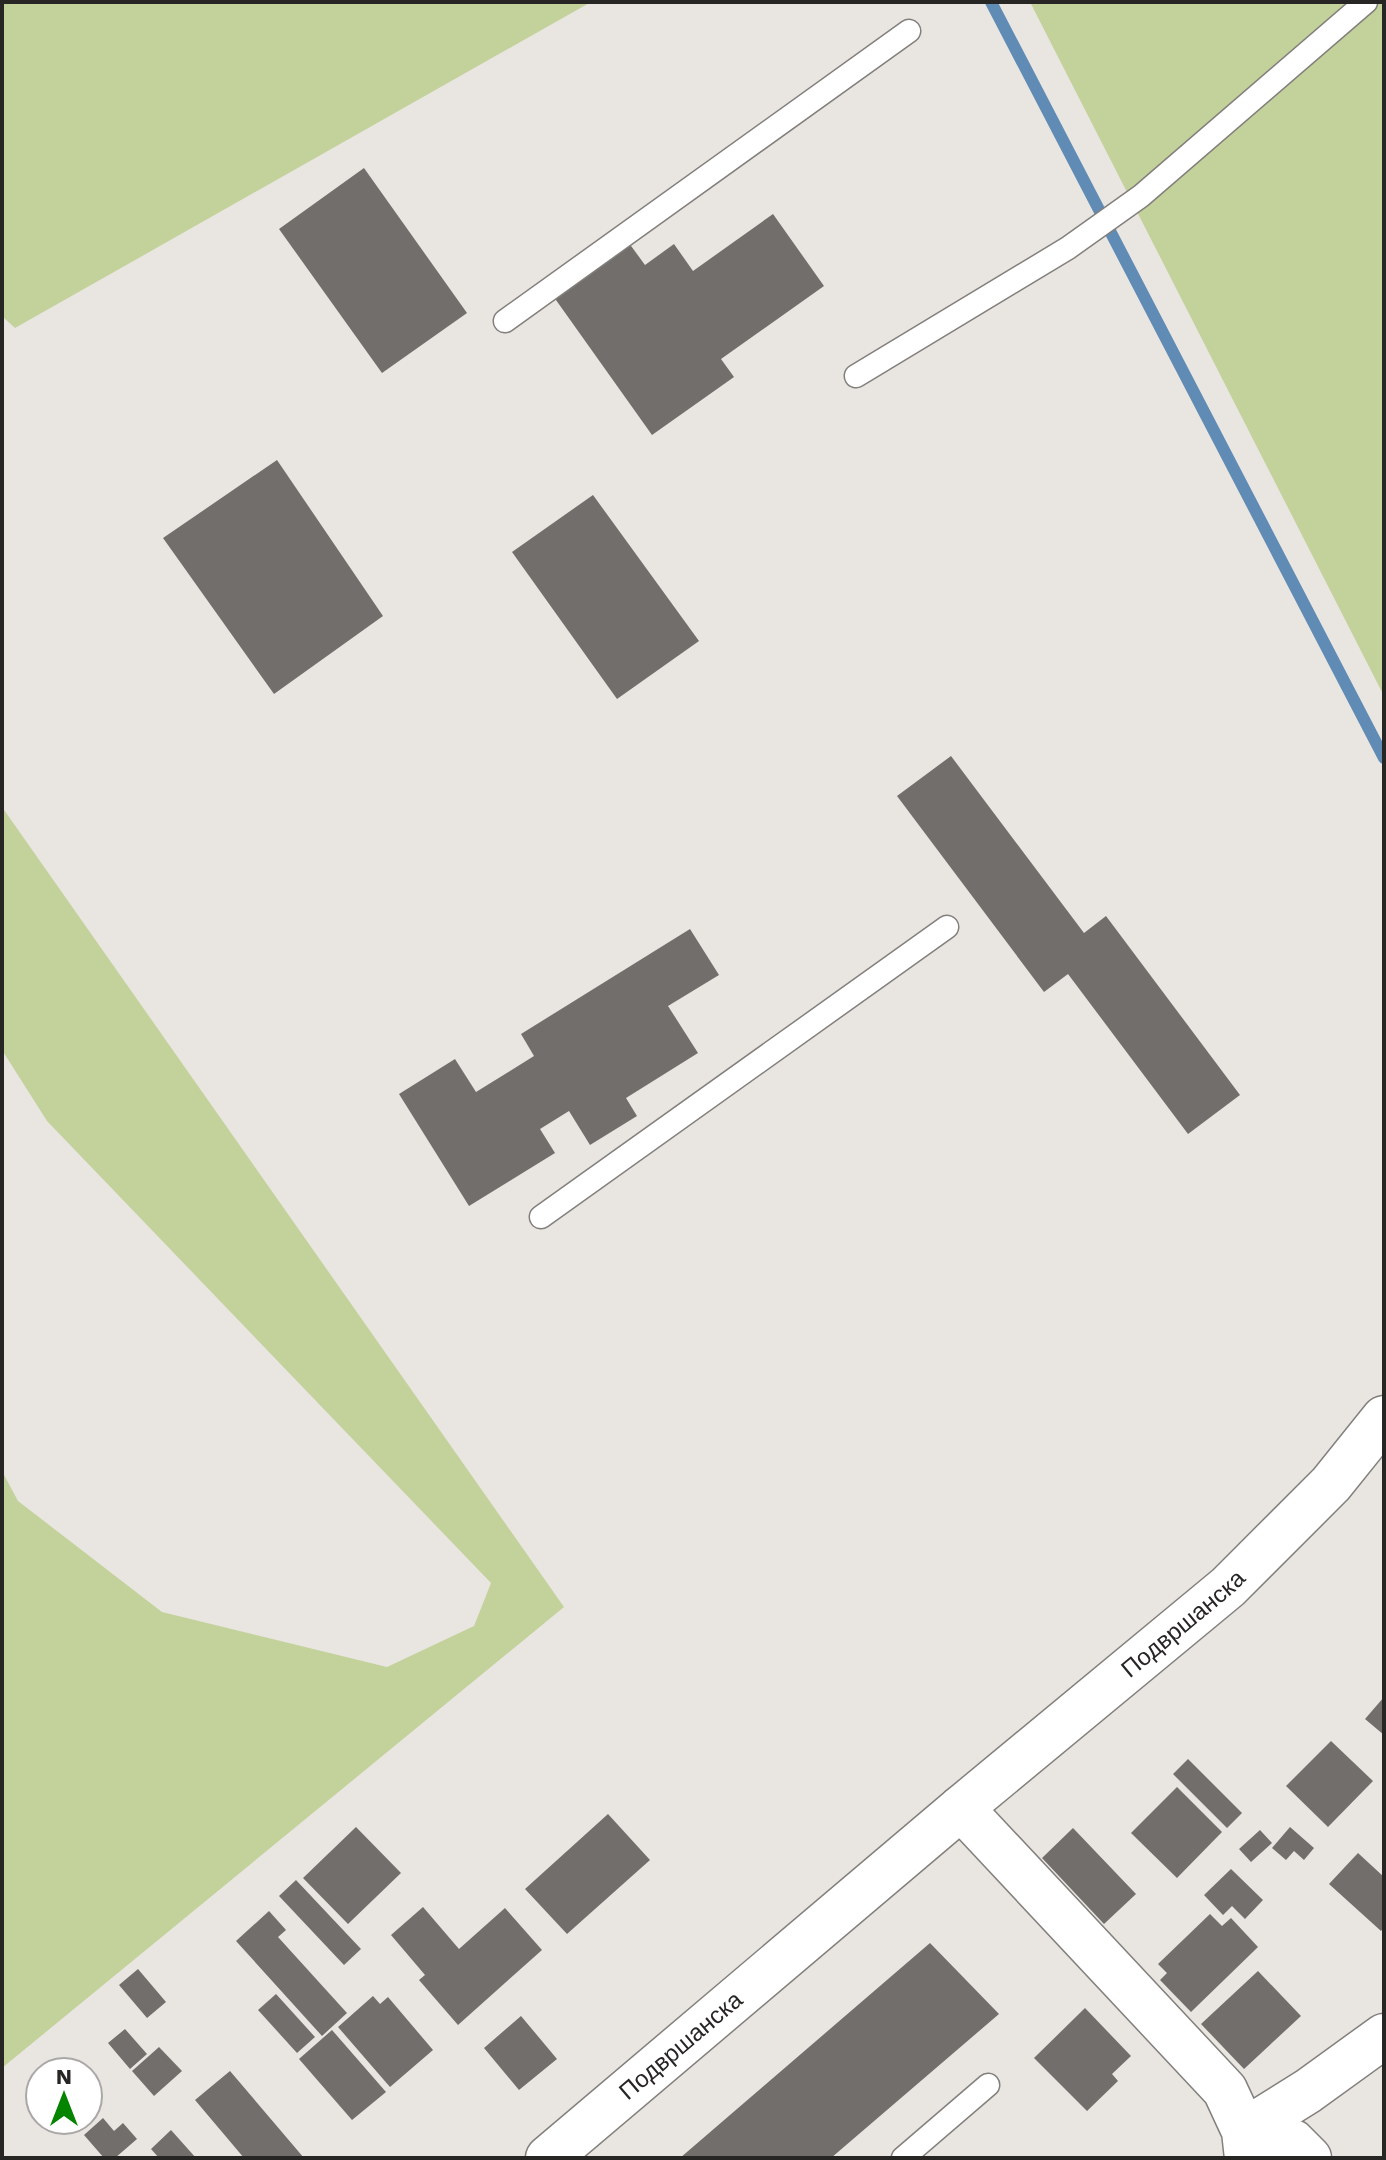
<svg xmlns="http://www.w3.org/2000/svg" width="1386" height="2160" font-family="'Work Sans',sans-serif">
<style>
.green{fill:#c3d19b}
.lines{fill:none;stroke-linecap:round;stroke-linejoin:round}
.stream{stroke:#608bb4;stroke-width:12}
.building{fill:#716e6b}
.service-casing{stroke:#837f7c;stroke-width:25}
.minor-casing{stroke:#837f7c;stroke-width:47}
.tertiary-casing{stroke:#837f7c;stroke-width:47}
.service{stroke:#fff;stroke-width:22}
.minor{stroke:#fff;stroke-width:44}
.tertiary{stroke:#fff;stroke-width:44}
.labels{text-anchor:middle;stroke-width:8;stroke-linejoin:round;paint-order:stroke}
.street-label{font-size:24px;fill:#272624;stroke:#fff}
</style>
<rect width="100%" height="100%" fill="#e9e6e2"/>
<path class="green" d="M2,2h589l-576,326 -13,-12z
M1030,2h354v694z
M2,807l562,800 -562,461v-597l16,30 144,111 225,55 87,-41 17,-43 -444,-462 -45,-71z"/>
<g class="lines">
<path class="stream" d="M991,2l393,756"/>
</g>
<path class="building" d="M364,168l103,145 -85,60 -103,-144z
M773,214l51,72 -103,73 13,18 -82,58 -101,-142 75,-54 19,26 29,-21 19,27z
M277,460l106,156 -109,78 -111,-156z
M593,495l106,146 -82,58 -105,-147z
M951,756l133,177 22,-17 134,179 -52,39 -120,-160 -24,18 -147,-196z
M690,929l29,46 -51,31 30,47 -72,45 11,18 -47,29 -21,-34 -29,18 15,24 -86,53 -70,-112 56,-35 21,33 58,-36 -13,-22z
M1384,1697v38l-19,-16z
M1331,1741l42,40 -45,46 -42,-41z
M1188,1759l54,54 -15,15 -54,-54z
M1177,1787l45,45 -45,46 -46,-45z
M608,1814l42,46 -83,74 -42,-45z
M356,1827l45,46 -53,51 -45,-46z
M1290,1827l24,21 -10,12 -10,-9 -8,9 -14,-12z
M1073,1828l63,66 -32,30 -62,-66z
M1260,1830l12,13 -21,19 -12,-13z
M1358,1853l26,24v50l-3,4 -52,-47z
M1231,1869l32,31 -18,19 -13,-13 -9,9 -19,-20z
M296,1880l65,69 -17,16 -65,-69z
M423,1907l36,42 46,-41 37,42 -84,75 -39,-45 6,-5 -34,-40z
M269,1911l17,19 -8,7 69,76 -25,23 -86,-95z
M1210,1914l12,12 9,-8 27,29 -67,65 -31,-32 7,-7 -9,-9z
M930,1943l69,71 -168,144h-151z
M138,1969l28,33 -19,16 -28,-33z
M1258,1971l43,45 -57,53 -43,-45z
M276,1994l39,43 -18,16 -39,-43z
M373,1996l7,8 8,-7 45,53 -43,37 -52,-60z
M1085,2008l46,48 -19,18 6,7 -31,30 -53,-53z
M521,2016l36,43 -38,31 -35,-42z
M125,2029l22,25 -17,15 -22,-26z
M332,2030l54,62 -34,28 -53,-61z
M159,2047l23,24 -28,25 -22,-25z
M230,2071l74,87h-60l-49,-58z
M103,2118l11,13 9,-8 14,16 -22,19h-11l-20,-23z
M171,2130l25,28h-37l-8,-9z"/>
<g class="lines">
<defs>
<path id="service" d="M505,321l404,-290
M856,376l212,-128 73,-52 225,-194
M541,1217l406,-290
M903,2158l85,-73"/>
<path id="minor" d="M961,1808l264,282 19,41 3,27
M1244,2131l64,-40 76,-55
M1244,2131l49,11 16,16"/>
<g id="tertiary">
<path id="s1" d="M548,2158l413,-350 267,-221 103,-103 53,-66"/>
</g>
</defs>
<use href="#service" class="service-casing"/>
<use href="#minor" class="minor-casing"/>
<use href="#tertiary" class="tertiary-casing"/>
<use href="#service" class="service"/>
<use href="#minor" class="minor"/>
<use href="#tertiary" class="tertiary"/>
</g>
<g class="labels">
<g class="street-label">
<text dy="8" stroke="none"><textPath href="#s1" startOffset="830">Подвршанска</textPath></text>
<text dy="8" stroke="none"><textPath href="#s1" startOffset="174">Подвршанска</textPath></text>
</g>
</g>
<rect width="1386" height="2160" fill="none" stroke="#272624" stroke-width="8"/>
<g transform="translate(64 2096)"><circle r="38" fill="#ffffff" stroke="#a9a8a7" stroke-width="2"/>
<path d="M0-6L14 30L0 20L-14 30Z" fill="#058400"/>
<text y="-12" font-size="22" font-weight="bold" text-anchor="middle" fill="#272624">N</text>
</g>
</svg>
